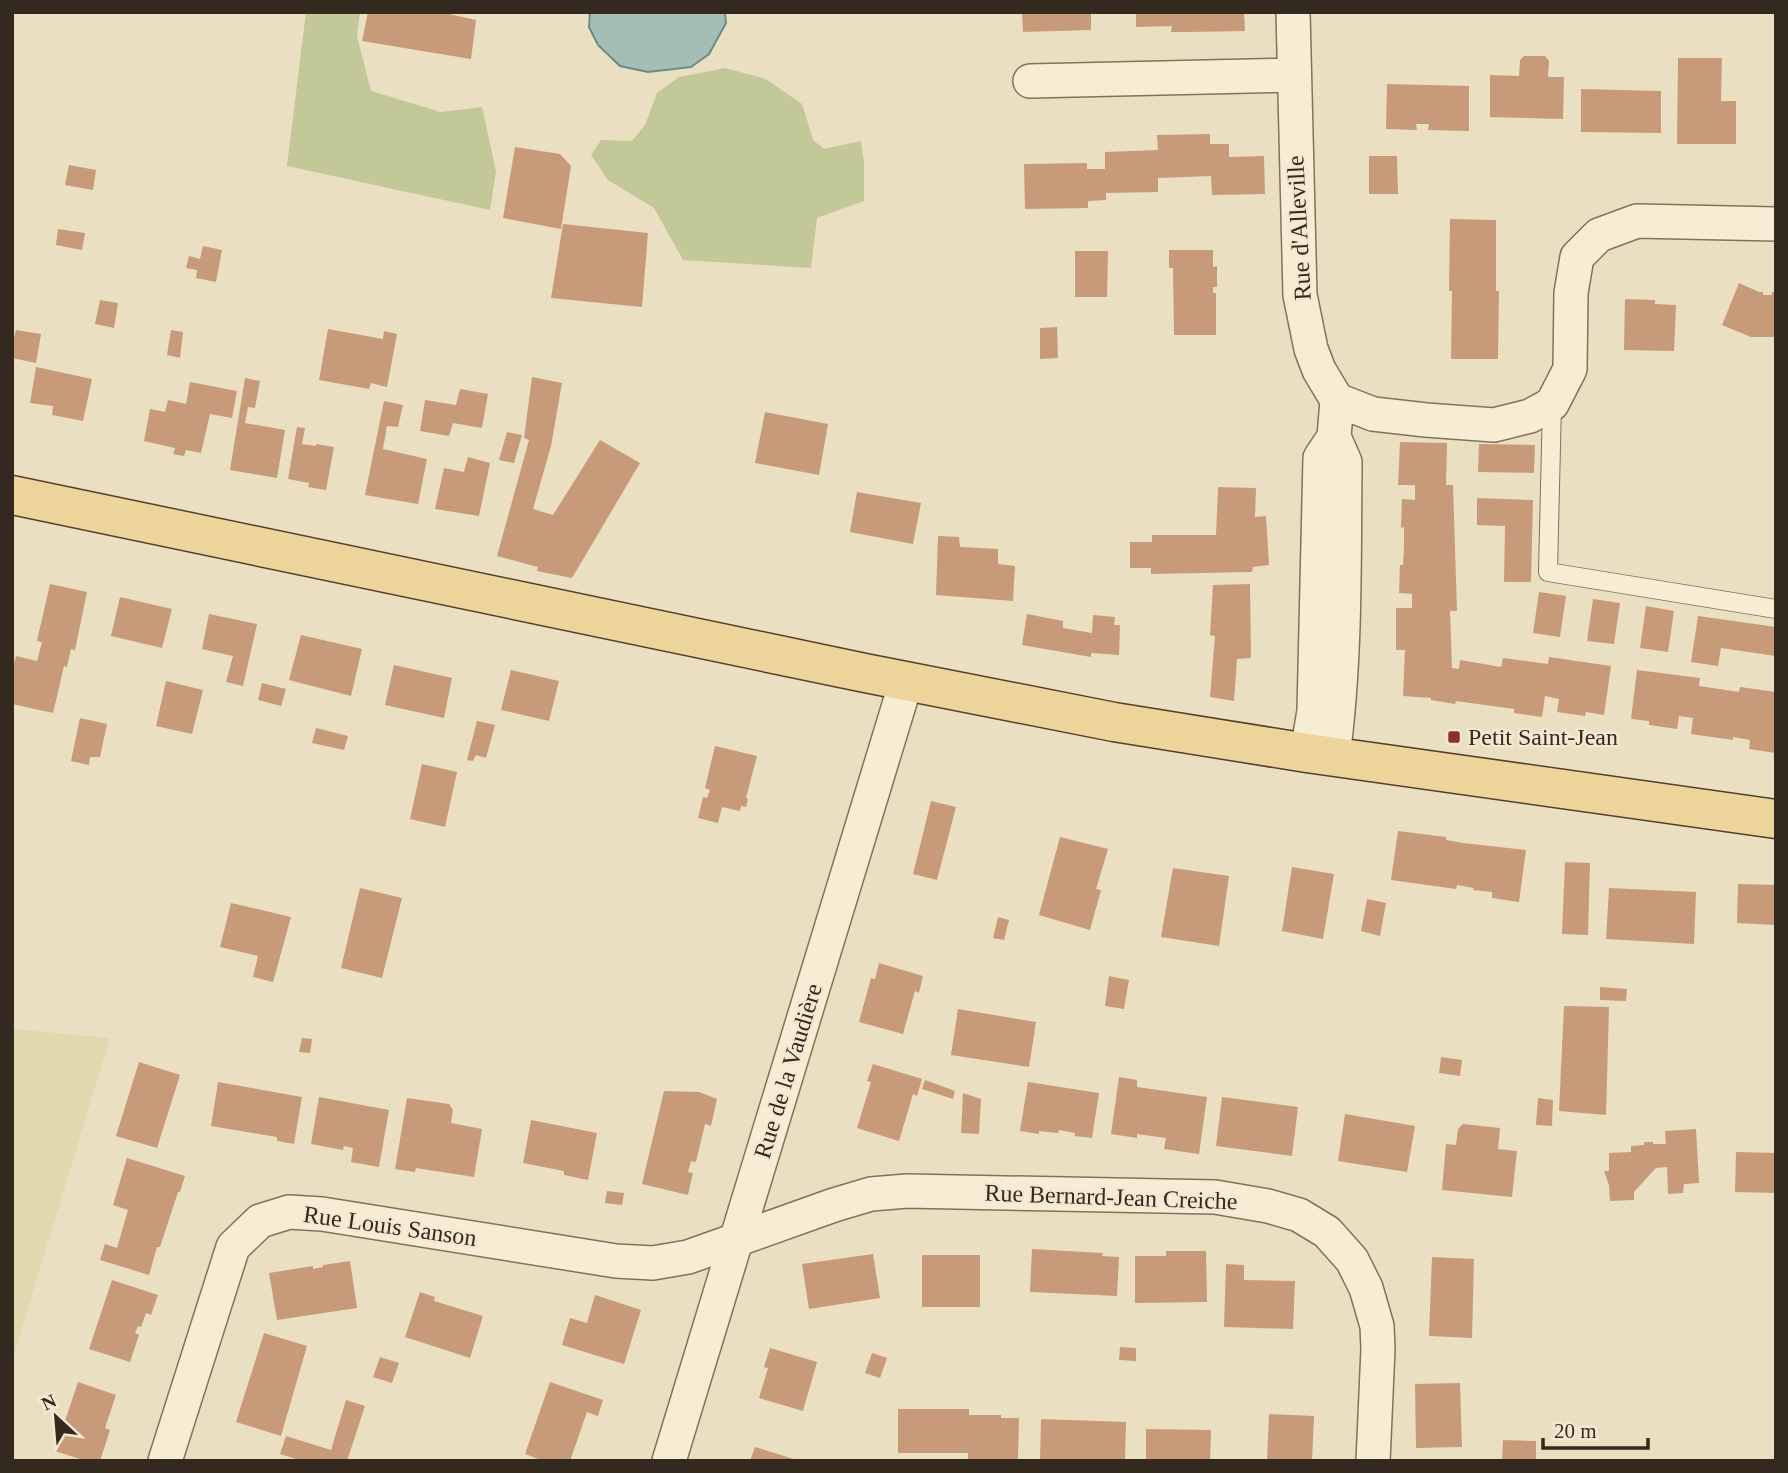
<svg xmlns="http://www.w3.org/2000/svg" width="1788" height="1473" font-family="'Times New Roman',serif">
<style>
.farmland{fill:#e0d9b0}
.green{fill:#c2c897}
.water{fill:#a4beb6;stroke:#6c8b84;stroke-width:2}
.building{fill:#c79a7a}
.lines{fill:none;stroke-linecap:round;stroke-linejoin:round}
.service-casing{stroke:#84715a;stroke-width:20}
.minor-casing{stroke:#84715a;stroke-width:36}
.primary-casing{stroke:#523f2e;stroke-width:41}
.service{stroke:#f7edd5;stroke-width:18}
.minor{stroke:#f7edd5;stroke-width:33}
.primary{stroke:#edd49b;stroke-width:38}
.poi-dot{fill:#8f2e2e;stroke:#f3e9d1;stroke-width:2.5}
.labels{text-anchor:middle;stroke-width:5;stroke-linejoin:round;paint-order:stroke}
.street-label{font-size:24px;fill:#34291e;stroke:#f3e9d1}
.poi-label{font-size:24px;fill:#34291e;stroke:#f3e9d1;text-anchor:start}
</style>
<rect width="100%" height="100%" fill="#ebdfc2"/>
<path class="farmland" d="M12,1029l98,9 -98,323z"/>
<path class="green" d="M306,12h54l-3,24 14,55 70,21 41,-5 14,64 -6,39 -203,-44z
M725,68l41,11 36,25 11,36 11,9 37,-8 3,21v39l-47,17 -6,50 -128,-8 -29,-52 -46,-28 -17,-25 10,-15 31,1 13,-16 12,-32 22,-16z"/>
<path class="water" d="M590,12h135l1,11 -17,31 -18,13 -43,5 -28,-6 -22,-21 -9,-18z"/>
<path class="building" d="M368,12h72l36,8 -5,39 -109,-18z
M1022,12h69v18l-68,2z
M1136,12h108l1,19 -56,1h-18l1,-6 -36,1z
M1524,56h21l4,5 -1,16h16l-1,42 -73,-2v-42l29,1 1,-16z
M1678,58h44l-1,43h15v43h-59z
M1387,84l82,2v45l-41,-1 1,-6h-13l1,6 -31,-1z
M1581,89l80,2v42l-80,-1z
M1210,134v10h19v13l35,-1 1,38 -53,1 -1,-19 -53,2v14l-52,1v7l-18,1v7l-63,1 -1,-45 63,-1v6h18v-17l53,-2 -1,-15z
M515,147l45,7 11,12 -10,63 -58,-11z
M1369,156h28l1,38h-29z
M69,165l27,5 -3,20 -28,-5z
M1450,219l46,1v71h3l-1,68h-47l1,-68h-3z
M563,224l85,9 -6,74 -91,-9z
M58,229l27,4 -3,17 -26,-5z
M203,246l19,4 -6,32 -20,-4 1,-8 -11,-2 3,-12 11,3z
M1169,250h44v17l4,-1v21h-4v6h3v42h-42l-1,-67h-4z
M1075,251h33l-1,46h-32z
M1739,283l20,9h4v3h9v-3h4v45h-25l-29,-12z
M1625,299l30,1v4l21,1 -2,46 -50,-1z
M100,300l18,3 -4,25 -19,-4z
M1057,327l1,31 -18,1v-31z
M328,329l55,10 1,-8 13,3 -10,53 -16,-4 -2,6 -50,-9z
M16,330l25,4 -5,29 -24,-5v-13z
M171,330l12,2 -3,26 -13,-3z
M36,367l56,12 -9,42 -31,-6 1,-9 -23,-3z
M532,377l30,6 -11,63 -18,63 20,6 47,-75 40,23 -68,115 -35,-7 1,-4 -41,-11 32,-116 -5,-2z
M245,378l15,3 -5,27 -7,-1 -3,16 40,7 -8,48 -47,-8z
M190,382l47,9 -5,27 -22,-4 -9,39 -15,-3 -2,6 -11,-2 2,-6 -31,-7 6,-32 15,3 3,-12 18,4z
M460,389l28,5 -6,34 -29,-5 -4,13 -29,-5 5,-31 31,5z
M384,401l19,4 -5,22 -11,-1 -4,23 44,10 -9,45 -53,-9z
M765,412l63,12 -9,51 -64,-12z
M297,427l8,1 -3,16 14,2v-2l18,3 -8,43 -18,-3 1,-4 -21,-4z
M507,432l15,3 -8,28 -15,-3z
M1400,442l47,1 -1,42h7l4,126h-7l2,57 7,1 1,-9 41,7 2,-9 45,6 1,-7 62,9 -7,49 -18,-3 -1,4 -28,-4 2,-13 -14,-3 -3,21 -28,-4v-4l-58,-8 -1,3 -24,-4v-2l-28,-2 2,-46h-9v-42h16v-14l-13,-1 1,-28h3l1,-18v-20l-3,1 1,-29 13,1v-15h-17z
M1479,444l56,1 -1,28 -56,-1z
M468,457l22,6 -11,53 -44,-7 9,-41 20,4z
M1218,487l38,1 -1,29 11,-1 3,49 -16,2 -1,5 -101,2v-6h-21v-26h22v-7h64z
M857,492l64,11 -8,41 -63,-12z
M1477,498l56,2 -2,82h-27l1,-56 -28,-1z
M938,536l21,1 1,10 38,2v15l17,2 -2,35 -77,-6z
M50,584l37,8 -12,58 -4,-1 -4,18 -3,-1 -11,47 -41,-9v-33l4,-15 21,5 5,-19 -5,-1z
M1250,584l1,74 -14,1 -3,42 -24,-4 5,-61 -5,-1 3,-50z
M1539,592l27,4 -6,41 -27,-4z
M120,597l52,12 -10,39 -51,-12z
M1593,599l27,4 -6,41 -27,-3z
M1646,606l28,5 -6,41 -28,-4z
M209,614l48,10 -14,62 -17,-4 7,-26 -31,-7z
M1027,614l36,7v7l29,5 1,-18 22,2 -1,8h6l-1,30 -28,-2v4l-69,-12z
M1698,616l78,11v29l-55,-8 -3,18 -27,-4z
M301,635l61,14 -11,47 -62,-16z
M394,665l58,13 -8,40 -59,-13z
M511,670l48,11 -10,40 -48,-11z
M1637,670l63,8 -1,8 40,6 1,-5 36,5v61l-27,-4 1,-9 -17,-3v3l-42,-6 2,-16 -14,-2 -2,13 -28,-4v-4l-18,-2z
M166,681l37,9 -11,44 -36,-8z
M262,683l24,6 -5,17 -23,-6z
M80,718l27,6 -7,33h-10l-1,8 -18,-4z
M477,721l18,4 -9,33 -10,-3 -3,6 -6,-1z
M316,728l32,8 -4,14 -32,-7z
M715,746l42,10 -11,42 2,1 -2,8 -5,-1 -1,5 -18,-4 -4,16 -20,-5 5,-21 4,1 3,-8 -5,-2z
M422,764l35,8 -12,55 -35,-8z
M931,801l25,6 -19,73 -24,-6z
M1398,831l48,6v3l17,3 63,7 -7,52 -27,-4v-6l-19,-2 1,-2 -17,-3 -1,4 -65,-9z
M1060,837l48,12 -12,40 5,1 -11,40 -51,-15z
M1565,862l25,1 -2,72 -26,-1z
M1292,867l42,7 -11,65 -41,-8z
M1173,868l56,8 -10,70 -58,-9z
M1738,884l38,1v40l-39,-2z
M360,888l42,10 -20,80 -41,-10z
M1609,888l87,4 -2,52 -88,-5z
M1367,899l19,4 -6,33 -19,-5z
M231,903l60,14 -18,65 -20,-5 5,-21 -38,-9z
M998,917l11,3 -5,20 -11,-2z
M879,963l44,13 -4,17 -4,-2 -12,43 -44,-12 12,-44 4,1z
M1109,976l20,4 -5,29 -19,-3z
M1600,987l27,2 -1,12 -26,-1z
M1564,1006l45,1 -3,108 -47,-4z
M958,1009l78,13 -7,45 -78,-12z
M302,1038l10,1 -2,14 -11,-1z
M1441,1057l21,3 -2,16 -21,-3z
M139,1062l41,13 -23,73 -41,-12z
M873,1064l49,15 -5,17 -4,-2 -14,47 -42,-13 14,-46 -4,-1z
M1119,1077l18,3v7l70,10 -8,57 -35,-5 2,-11 -29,-4v4l-26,-4z
M925,1080l30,11 -2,8 -31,-10z
M218,1082l84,15 -8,47 -17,-3v-4l-66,-11z
M1028,1082l71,11 -7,45 -17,-2v-3l-16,-3 -1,3 -19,-2v3l-19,-3z
M664,1091l35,1 18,7 -6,27 -6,-2 -9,38 -5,-1 -3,11 5,1 -5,22 -46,-11z
M963,1093l18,6 -2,35 -18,-1z
M319,1097l70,13 -10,57 -28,-5 2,-14 -9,-2 -1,4 -32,-6z
M1222,1097l76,10 -6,49 -76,-10z
M407,1098l42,6 4,6 -2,13 31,6 -8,48 -58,-9 -1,4 -20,-3z
M1538,1098l15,2 -1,26 -16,-1z
M1345,1114l70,12 -8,46 -69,-11z
M531,1120l66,13 -9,47 -24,-5v-4l-41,-8z
M1463,1124l37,4 -2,21 19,2 -5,46 -70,-7 4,-46 10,1 2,-16z
M1696,1129l3,54 -15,1 -1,9 -15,1 -1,-27 -11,1 -22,24v8l-24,1 -1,-16 -5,-14h5v-18l22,-1v-6l13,-1v-3h9v2h13l-1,-13z
M1736,1152l40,1v40l-41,-1z
M127,1158l58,18 -5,16h-2l-18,55h-3l-8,28 -49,-15 5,-16 12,4 11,-38 -15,-5z
M607,1191l17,2 -2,12 -17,-2z
M1032,1249l71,4 -1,3 17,1 -2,39 -87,-4z
M1166,1251h40l1,51 -72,1v-47h31z
M873,1254l7,44 -71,11 -7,-45z
M922,1255h58v52h-58z
M1432,1257l42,2 -2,79 -43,-2z
M350,1261l7,47 -80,12 -8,-47 44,-7v3l10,-2v-2z
M1226,1264l18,1v15l51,1 -2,48 -69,-2z
M112,1280l46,15 -7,20 -5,-2 -5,14 -3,-1 -3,7 4,2 -9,27 -41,-13z
M420,1292l15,5 -1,4 49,15 -13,42 -65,-21z
M595,1295l46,15 -17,54 -62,-19 8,-27 17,5z
M264,1333l43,13 -26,90 -45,-14z
M1120,1347l16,1v13l-17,-1z
M770,1348l47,14 -14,49 -44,-13 9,-30 -4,-1z
M872,1353l15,5 -7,20 -15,-5z
M380,1357l19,6 -7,20 -19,-6z
M78,1382l38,13 -11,33 5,2 -10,31h-14l-31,-10z
M550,1382l53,18 -5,16 -11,-4 -17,49h-26l-19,-7z
M1460,1383l2,64 -46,1 -1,-64z
M346,1400l19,6 -18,55h-45l-22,-7 6,-18 45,14z
M898,1409h71v6h32v3h18l-1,41h-50v-6h-70z
M1269,1414l45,2 -2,45h-45z
M1041,1419l85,3 -1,39h-85z
M1146,1429l65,1 -1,31h-64z
M1503,1440l33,1v20h-34z
M755,1447l42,13v1h-47z"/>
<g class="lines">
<defs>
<path id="service" d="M1552,404l-4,168 228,37"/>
<path id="minor" d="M1293,12l7,283 11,54 8,21 18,30 -3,37 11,25c-1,98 1,197 -12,294
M1030,81l264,-6
M1337,400l36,14 53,6 68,5 36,-9 22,-12 18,-35 1,-76 6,-36 22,-22 38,-14 139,3
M1307,753l7,-42 6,-253 14,-21
M165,1461l68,-214 27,-26 29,-9 33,2 294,47 37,2 35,-6 146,-52 37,-11 36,-3 308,6 53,9 31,9 28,17 25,28 14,28 11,38 1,23 -5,112
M669,1461l237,-779"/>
<path id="primary" d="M12,495l853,178 249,49 193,31 469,66"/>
</defs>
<use href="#service" class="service-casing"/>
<use href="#minor" class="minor-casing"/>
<use href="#primary" class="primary-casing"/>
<use href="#service" class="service"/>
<use href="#minor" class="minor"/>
<use href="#primary" class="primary"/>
</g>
<rect class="poi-dot" x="1447" y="730" width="14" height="14" rx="3.5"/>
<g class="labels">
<g class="street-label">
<text transform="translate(1299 228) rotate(-93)" y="8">Rue d'Alleville</text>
<text transform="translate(788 1071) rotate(-73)" y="8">Rue de la Vaudière</text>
<text transform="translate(1111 1197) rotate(2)" y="8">Rue Bernard-Jean Creiche</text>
<text transform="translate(390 1226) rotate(8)" y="8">Rue Louis Sanson</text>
</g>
<g class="poi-label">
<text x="1468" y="745">Petit Saint-Jean</text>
</g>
</g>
<rect width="1788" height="1473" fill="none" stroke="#34291e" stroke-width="28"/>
<g transform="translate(56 1417) rotate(334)" stroke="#f3e9d1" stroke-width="5" paint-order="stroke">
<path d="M0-5L12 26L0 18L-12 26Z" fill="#34291e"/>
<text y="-10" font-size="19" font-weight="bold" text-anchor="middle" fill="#34291e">N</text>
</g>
<path d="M1543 1438v10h105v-10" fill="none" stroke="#34291e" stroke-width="3.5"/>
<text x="1554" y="1438" font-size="21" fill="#34291e" stroke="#f3e9d1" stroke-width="5" paint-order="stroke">20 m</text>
</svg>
